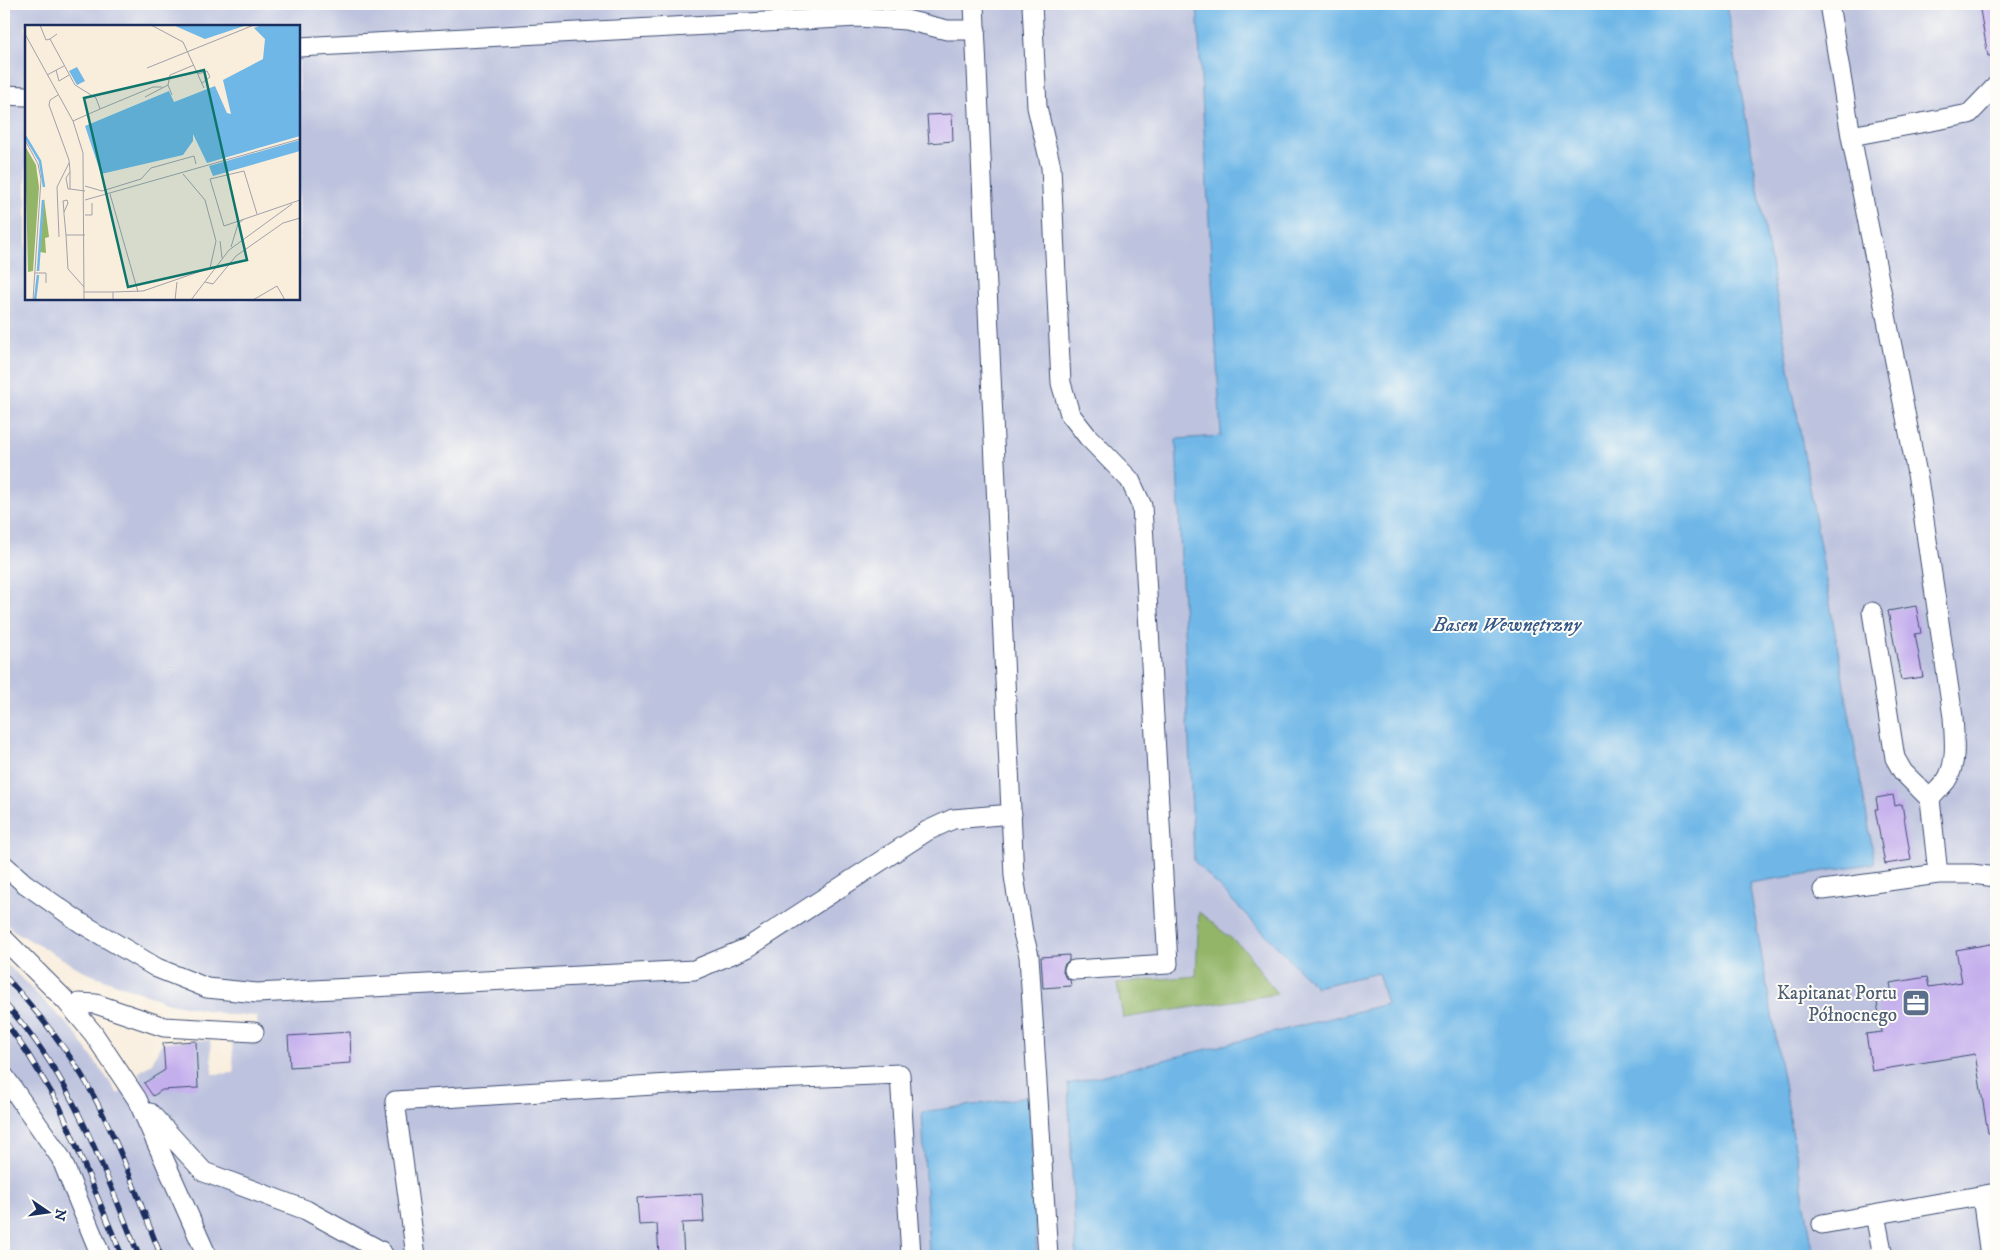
<svg xmlns="http://www.w3.org/2000/svg" width="2000" height="1260" font-family="'IM FELL DW Pica',serif">
<style>
.industrial{fill:#bdc3de;fill-rule:evenodd}
.forest{fill:#93b568;stroke:#577263}
.water{fill:#6fb7e7;stroke:#4573a2}
.building{fill:#c4afed}
.lines{fill:none;stroke-linecap:round;stroke-linejoin:round}
.minor-casing{stroke:#3c4c71;stroke-width:21}
.minor{stroke:#fff;stroke-width:19}
.rail-casing{stroke:#1b2f5e;stroke-width:5.5}
.rail{stroke:#fdfcf7;stroke-width:4;stroke-dasharray:11;stroke-linecap:butt}
.labels{text-anchor:middle;stroke-width:4;stroke-linejoin:round;paint-order:stroke}
.service-label{font-size:19px;fill:#4e5e75;stroke:#fdfcf7;text-anchor:end}
.water-label{font-size:20px;font-style:italic;fill:#345887;stroke:#fdfcf7}
.inset-river{fill:none;stroke:#6fb7e7;stroke-width:2.5}
.inset-road{fill:none;stroke:#a0a1aa;stroke-width:1}
.view{fill:#0f766e;fill-opacity:0.15;stroke:#0f766e;stroke-width:2.5}
.inset-edge{fill:none;stroke:#1b2f5e;stroke-width:2.5}
</style>
<rect width="100%" height="100%" fill="#fdfcf7"/>
<filter id="ink" filterUnits="userSpaceOnUse"><feTurbulence type="fractalNoise" baseFrequency=".02" numOctaves="2"/><feDisplacementMap in="SourceGraphic" scale="10" xChannelSelector="R" yChannelSelector="G"/><feConvolveMatrix kernelMatrix="1 2 1 2 8 2 1 2 1" color-interpolation-filters="sRGB"/></filter>
<filter id="wash" filterUnits="userSpaceOnUse"><feTurbulence type="fractalNoise" baseFrequency=".0096" numOctaves="4" result="noise"/><feDisplacementMap in="SourceGraphic" scale="20" xChannelSelector="R" yChannelSelector="G"/><feGaussianBlur stdDeviation="1.12" result="paint"/><feColorMatrix in="noise" values="0 0 0 0 0 0 0 0 0 0 0 0 0 0 0 0 0 1.4 0 .05"/><feComposite in="paint" operator="in"/></filter>
<g filter="url(#wash)">
<rect width="100%" height="100%" fill="#f9eddc"/>
<path class="industrial" d="M4,4h1193l24,432 -44,3 201,534 9,32 -319,79 8,172h-39l-9,-159 -106,15 7,144h-925v-295l69,69 45,64 23,-16 -3,-5 14,-10 10,-21 48,-2 3,34 21,-1 -2,-32 26,-2 -1,-23 -26,-1 -62,-12 -82,-30 -73,-42 -10,-11zM26,26h273v273h-273z
M1726,4h270v1252h-182l-65,-373 126,-21z"/>
<path class="forest" d="M1199,912l46,38 32,44 -154,24 -6,-35 79,-7z"/>
<path class="water" d="M1197,4h529l149,859 -126,20 65,373h-738l-8,-172 319,-80 -9,-31 -62,14 -122,-126 -18,-422 45,-3z
M1029,1097l8,159h-108l-7,-144z"/>
<g id="blocks">
<path class="building" d="M1979,4h17v51l-8,1z
M952,114l1,27 -24,2 -2,-28z
M1916,606l5,27 -6,1 8,43 -22,3 -13,-69z
M1893,795l2,11 7,-2 9,56 -26,4 -10,-55h3l-2,-11z
M1996,943v190h-8l-13,-79 -103,17 -6,-37 16,-2 -6,-35 16,-3 -2,-11 37,-6 2,10 33,-5 -6,-32z
M1069,955v5l-5,5 -1,6 2,6 5,3 1,6 -28,2 -2,-31z
M350,1032l1,31 -61,4 -2,-31z
M196,1041l2,47 -36,2 -9,6 -9,-13 21,-13 -2,-27z
M702,1194l2,28 -22,1 2,33h-25l-2,-32 -18,1 -2,-27z"/>
</g>
</g>
<g filter="url(#ink)">
<use href="#blocks" fill-opacity="0" stroke="#3c4c71" stroke-width="1"/>
<g class="lines">
<defs>
<path id="minor" d="M974,4l40,872 9,57 6,23 19,300
M1032,4l5,103 14,60 10,216 9,31 18,23 42,43 12,26 26,458 -94,6
M1829,4l22,132 118,-22 27,-28
M299,47l559,-30 48,3 41,10h29
M4,95l22,1
M1851,136l67,343 35,238c1,20 5,46 -7,64 -5,6 -11,12 -16,18
M4,865l20,18 57,40 76,45 50,20 50,5 437,-23 53,-22 180,-117 26,-12 59,-5
M1938,874h34l24,3
M1823,890l115,-16 -8,-75 -27,-27 -8,-14 -23,-146
M4,939l62,62 27,32 44,66 70,157
M72,1008l7,-5 17,1 68,23 90,5
M4,1076l57,82 40,98
M150,1113l54,59 102,38 75,41 3,5
M1982,1196l8,60
M1875,1215l8,41
M1822,1224l174,-31
M416,1256l-21,-155 307,-19 198,-8 11,182"/>
</defs>
<use href="#minor" class="minor-casing"/>
<use href="#minor" class="minor"/>
<defs>
<path id="rail" d="M4,975c31,34 60,69 83,109 30,52 52,117 74,172
M4,1003c67,70 99,165 135,253
M4,1020l24,34 32,53 62,149"/>
</defs>
<use href="#rail" class="rail-casing"/>
<use href="#rail" class="rail"/>
</g>
</g>
<defs>
<symbol id="office-square" viewBox="-11 -11 22 22"><rect x="-9" y="-9" width="18" height="18" rx="4" fill="#5c6f8a" stroke="#fdfcf7"/><path d="M-6-3h4V-5.5h4V-3h4V5H-6ZM-1-4.5V-3h2v-1.5ZM-6 0V1H6V0Z" fill="#fff"/></symbol>
</defs>
<g fill-rule="evenodd">
<use href="#office-square" x="1900" y="987" width="32" height="32"/>
</g>
<g class="labels">
<g class="service-label">
<text x="1897" y="999">Kapitanat Portu<tspan x="1897" dy="22">Północnego</tspan></text>
</g>
<g class="water-label">
<text x="1507" y="631">Basen Wewnętrzny</text>
</g>
</g>
<g transform="translate(25 25)">
<rect width="275" height="275" fill="#f9eddc"/>
<path d="M0,121l11,19 3,22 -6,84 -5,1zM19,173l5,39 -4,1 1,15 -6,-1z" fill="#93b568"/>
<path d="M148,0h74l-42,14zM237,0h38v111l-93,27 -14,-29v7l-10,14 -82,19 -16,-48 84,-35 5,11 41,-16 12,27 4,1 -8,-34 40,-21 2,-20 -11,-11zM52,42l8,14 -8,4 -8,-14zM275,115v11l-87,25 -4,-10z" fill="#6fb7e7"/>
<path class="inset-river" d="M0,111l15,25 4,26M13,246l5,-71M10,275l3,-25"/>
<path class="inset-road" d="M15,0l6,15 4,-1M126,0l32,17 21,46M0,9l48,87 10,32 1,147M32,9l-7,5 25,46 21,13 4,11 -27,12M122,43l107,-43M31,45l3,11 10,-6M173,49l9,-3 3,6 -8,6M22,50l17,-9M143,60l2,-10 24,-10M33,70l-8,5 -1,5 20,55 1,11v18h-2l-2,-11 4,-6M120,72l23,-12 4,10M75,84l53,-22h9M0,115l13,24 3,15 -8,121M60,161l17,5 39,-12 10,-11 43,-12 2,8M45,164l15,2M85,169l28,98M60,175l215,-61M39,187l4,-9 -1,-3 -4,1 1,11v2l2,21M232,189l-13,-43 -34,8 14,47 76,-26M60,190h7v-12M34,212l-2,-50 12,-24M195,216l2,17M206,222l7,-23 6,-5M10,248h11v10M180,257l8,2 23,-28 47,-33 17,-5M59,262l-16,-18 -2,-34h19M59,267h29v8M88,267l30,-1 67,-23 6,-27 -11,-41 -22,-26M150,275l2,-18M166,275l38,-50 63,-46M228,275l24,-14 8,14"/>
<path class="view" d="M179,45l43,190 -119,27 -44,-189z"/>
<rect width="275" height="275" class="inset-edge"/>
</g>
<rect width="2000" height="1260" fill="none" stroke="#fdfcf7" stroke-width="20"/>
<g transform="translate(48 1212) rotate(103)" stroke="#fdfcf7" stroke-width="4" paint-order="stroke">
<path d="M0-4L9 19L0 12L-9 19Z" fill="#1b2f5e"/>
<text y="-8" font-size="14" font-weight="bold" text-anchor="middle" fill="#1b2f5e">N</text>
</g>
</svg>
